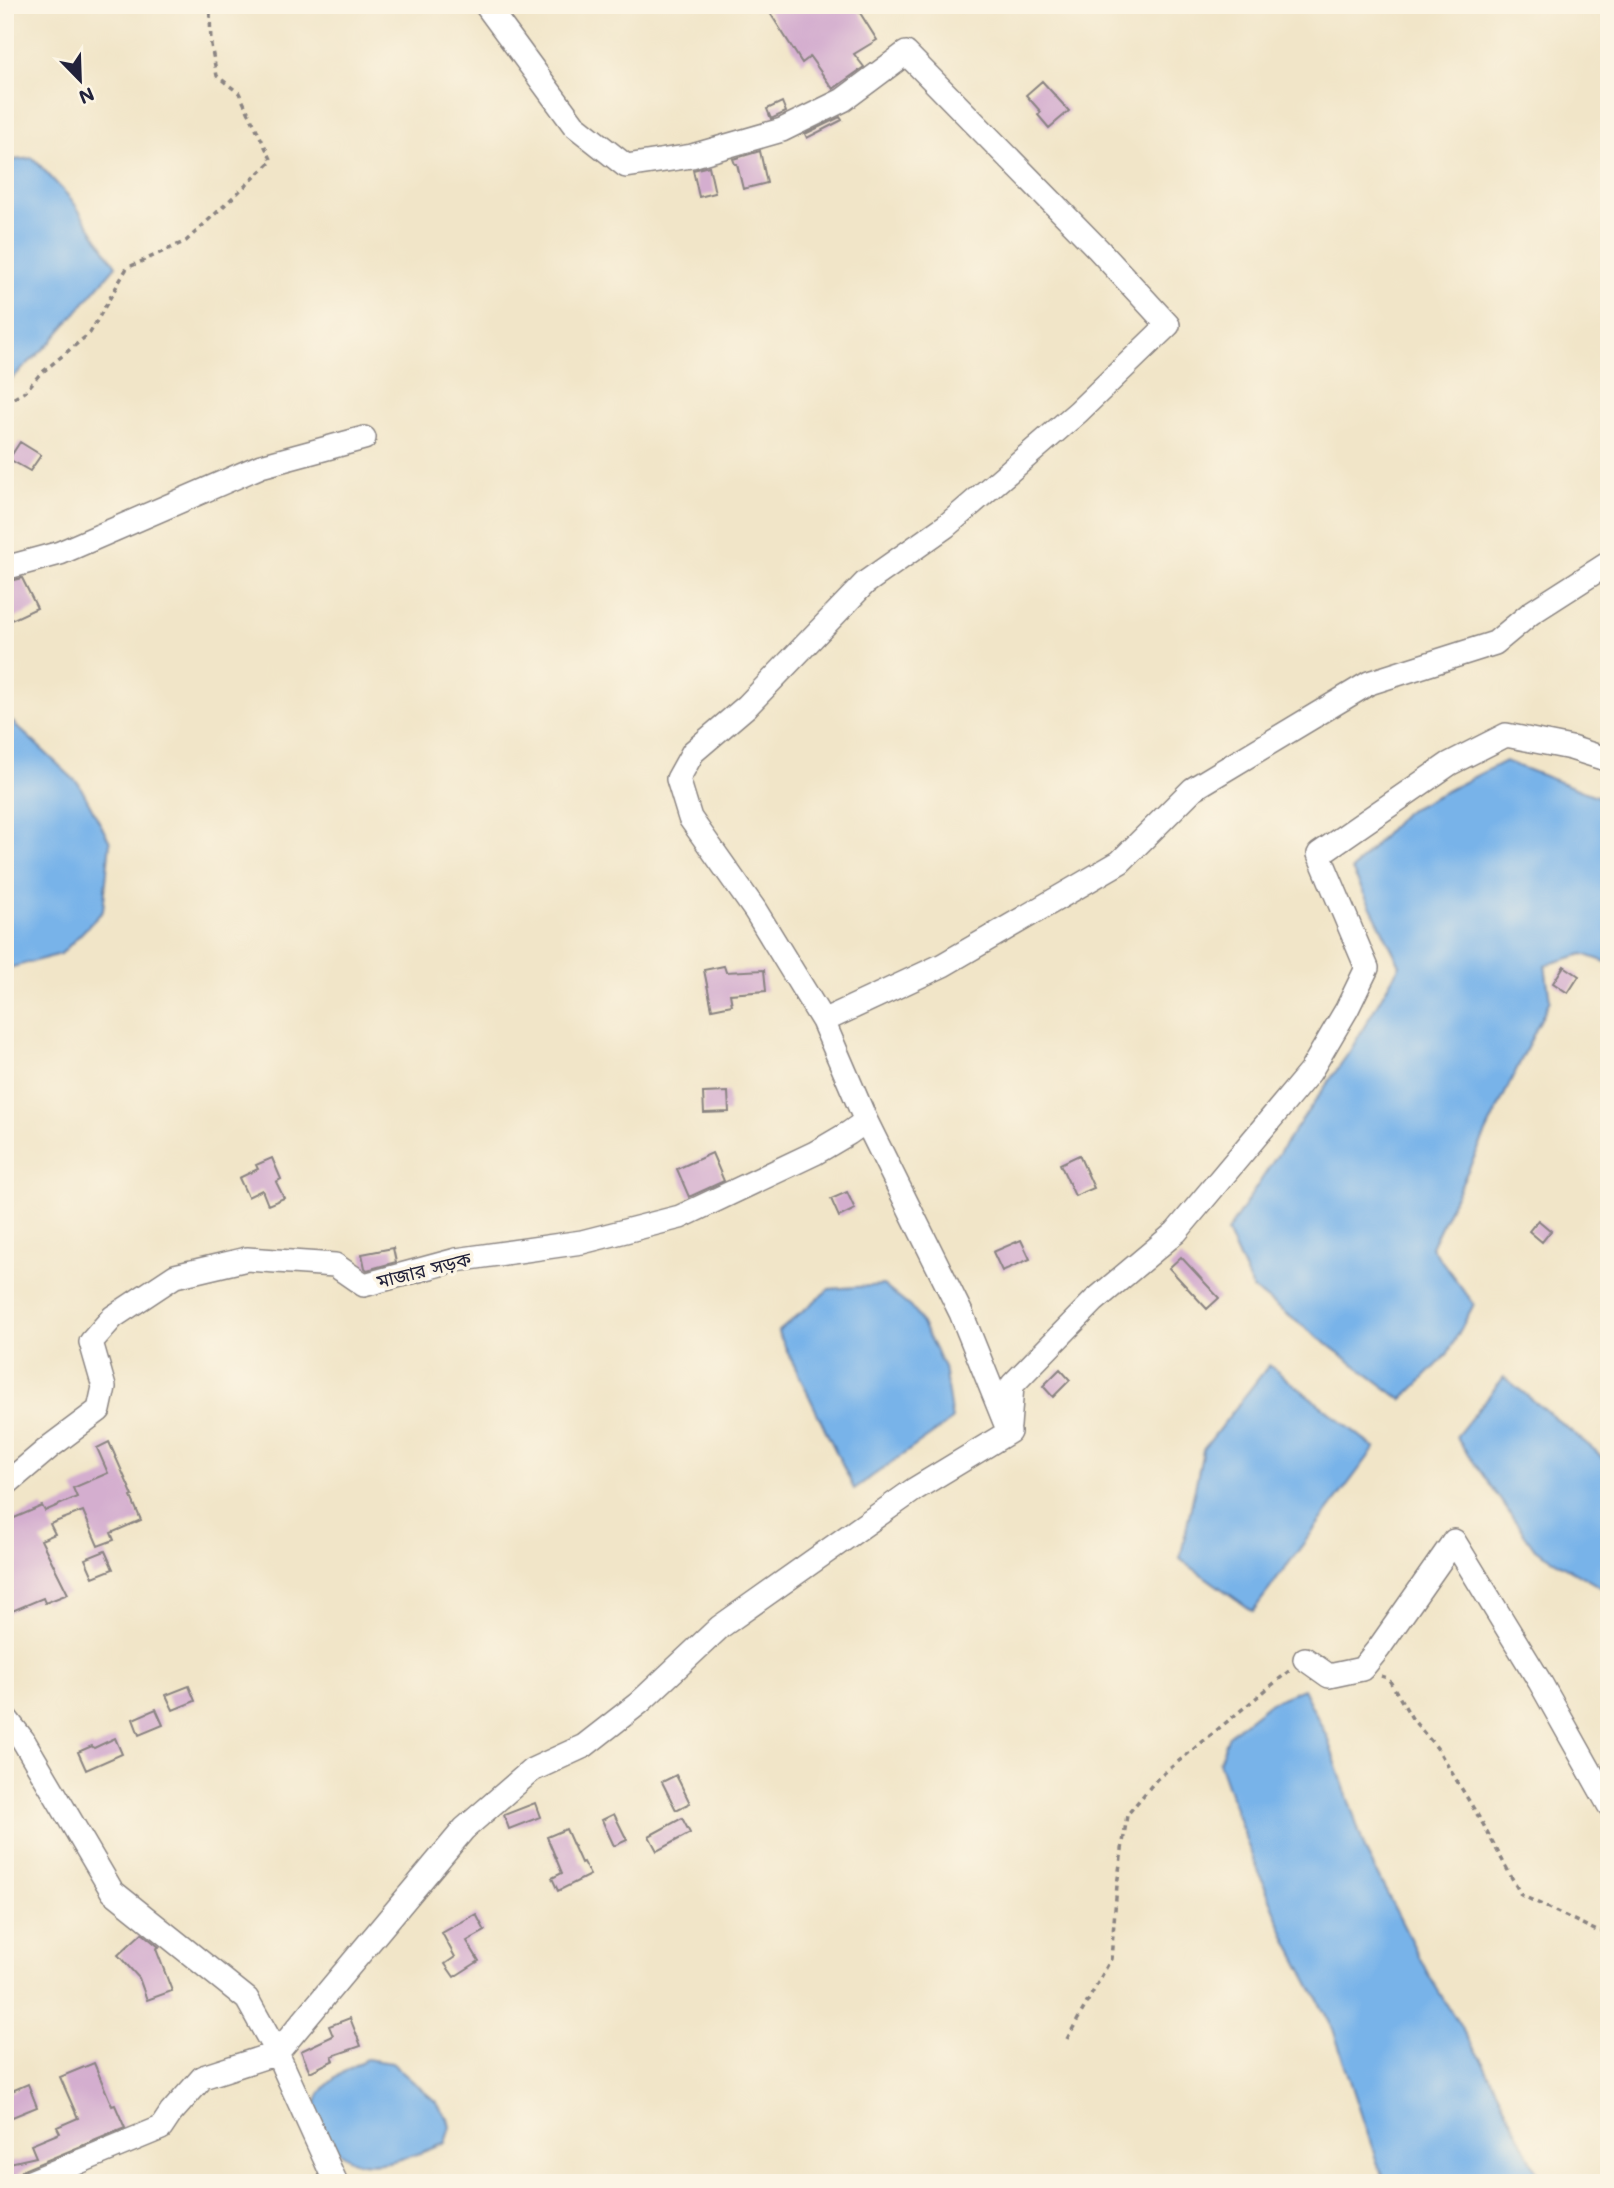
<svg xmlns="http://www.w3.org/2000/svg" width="1614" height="2188" font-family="Mali,'Noto Sans Bengali',sans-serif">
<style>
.water{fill:#78b3e9;stroke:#4d6a92;stroke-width:2}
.building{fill:#d4aecf}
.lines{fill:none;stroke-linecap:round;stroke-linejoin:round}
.minor-casing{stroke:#8a8482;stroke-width:26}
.path{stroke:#8a8482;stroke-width:3.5;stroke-dasharray:5 5;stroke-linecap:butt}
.minor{stroke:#fff;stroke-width:23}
.labels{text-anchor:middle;stroke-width:7;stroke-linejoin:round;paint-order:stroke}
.street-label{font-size:19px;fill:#22223b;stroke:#fcf5e5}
</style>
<rect width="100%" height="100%" fill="#fcf5e5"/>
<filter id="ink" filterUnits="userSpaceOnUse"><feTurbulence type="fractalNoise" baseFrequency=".0143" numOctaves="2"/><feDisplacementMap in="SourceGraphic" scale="14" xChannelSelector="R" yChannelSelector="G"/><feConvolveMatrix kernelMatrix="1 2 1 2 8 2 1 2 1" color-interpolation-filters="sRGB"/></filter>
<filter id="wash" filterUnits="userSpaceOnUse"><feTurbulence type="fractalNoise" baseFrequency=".00686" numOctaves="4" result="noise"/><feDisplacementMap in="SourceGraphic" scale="28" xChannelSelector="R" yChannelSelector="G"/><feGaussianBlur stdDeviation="1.57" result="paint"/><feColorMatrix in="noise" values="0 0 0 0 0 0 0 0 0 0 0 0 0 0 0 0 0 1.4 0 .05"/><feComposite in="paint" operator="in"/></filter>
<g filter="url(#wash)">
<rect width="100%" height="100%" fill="#f1e5c8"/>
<path class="water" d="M33,158l39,42 44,66 -65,76 -46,43v-224z
M5,715l74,69 31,58 -7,69 -42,43 -56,15z
M1505,761l104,40v162l-26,-9 -38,11 5,35 -119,247 43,57 -27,51 -45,45 -149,-111 -26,-57 47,-72 76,-109 50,-86 -48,-95 53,-58z
M883,1285l33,27 28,55 8,53 -98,69 -76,-157 51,-43z
M1269,1365l106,83 -122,163 -73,-52 23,-109z
M1504,1377l93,75 12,14v126l-74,-43 -79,-112z
M1303,1689l24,48 39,115 62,122 58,94 56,115h-156l-9,-21 -44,-133 -45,-86 -41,-100 -28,-81 10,-27 42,-33z
M366,2059l26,4 44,39 12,17 2,8 -5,16c-23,10 -58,24 -83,20 -14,-2 -26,-13 -34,-24 -31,-42 3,-60 38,-80z"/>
<g id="blocks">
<path class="building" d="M765,5h90l22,35 -23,14 10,13 -31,22 -23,-32 -8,6z
M1042,81l27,30 -20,17 -11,-13 3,-3 -15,-17z
M782,102l4,10 -15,7 -4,-10z
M840,117l2,3 -35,18 -2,-4z
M760,151l7,32 -24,6 -6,-25h-2l-2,-5z
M709,166l6,27 -16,4 -6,-27z
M20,442l21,13 -11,16 -21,-12z
M22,578l15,30 -32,15v-41z
M724,966l2,6 38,-2 2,21 -36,3 2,11 -20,4 -8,-39z
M1564,966l15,10 -11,17 -15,-10z
M728,1092l1,20 -25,1 -1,-20z
M712,1153l12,28 -35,16 -12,-28z
M1079,1155l15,33 -19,8 -15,-32z
M272,1158l9,21 -5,3 8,16 -16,7 -6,-15 -14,7 -9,-19 19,-9 -2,-4z
M847,1192l8,17 -16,8 -8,-18z
M1538,1220l13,11 -9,11 -13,-11z
M1021,1240l9,19 -28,12 -9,-19z
M393,1248l3,14 -29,8 -2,-2 -3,-14z
M1181,1257l38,41 -12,11 -38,-41z
M1060,1369l10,11 -17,17 -10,-11z
M109,1442l24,54 -2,1 10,23 -30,13 3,7 -16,6 -15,-35 -33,13 5,10 -14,6 27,54 -23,9 -2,-5 -38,16v-92l37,-16 3,5 32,-14 -4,-9 35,-15 -11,-25z
M105,1551l8,18 -20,8 -8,-18z
M189,1686l6,15 -22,9 -7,-15z
M156,1709l7,16 -24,10 -6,-16z
M115,1738l7,16 -36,16 -8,-18 14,-6 2,2z
M676,1775l14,28 -14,7 -14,-28z
M535,1803l5,14 -31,12 -5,-14z
M614,1814l13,26 -13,6 -12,-26z
M682,1818l8,15 -33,18 -8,-15z
M566,1829l15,34 2,-1 7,13 -32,16 -6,-13 10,-5 -15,-36z
M476,1914l9,17 -18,10 12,20 -25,16 -9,-13 10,-7 -13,-24z
M142,1933l17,14 -3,2 16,42 -25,9 -8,-22 -21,-23z
M350,2018l11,28 -29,10 2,4 -24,12 -9,-21 32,-15 -4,-10z
M94,2063l18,43 3,-1 10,23 -102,42 -6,5 -3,8h-9v-19l31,-7 -5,-12 29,-12 -3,-6 21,-9 -18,-41z
M28,2084l9,23 -32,13v-26z"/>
</g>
</g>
<g filter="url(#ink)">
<use href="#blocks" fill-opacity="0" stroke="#8a8482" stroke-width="2"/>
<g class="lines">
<defs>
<path id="minor" d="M486,5l88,120 52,41 66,-10 90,-26 61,-30 63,-47 192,196 70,76 -90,87 -132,114 -81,57 -118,123 -54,46 -15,27 12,39 65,92 68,111 43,100 95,192 48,119
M5,568l55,-15 201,-87 103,-28
M823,1021l120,-56 177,-103 73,-73 176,-106 126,-40 36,-30 78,-50
M1009,1426l3,-41 82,-84 82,-69 134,-160 37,-63 20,-41 -48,-114 130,-90 57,-29 65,13 38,12
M5,1485l46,-39 48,-36 5,-23 -13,-45 22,-25 62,-41 72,-17 88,6 29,20 92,-25 126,-18 98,-25 135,-64 34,-20 17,-12
M1305,1659l24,17 33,-7 17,-21 75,-107 86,141 69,123
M5,1717l18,23 89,151 135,108 30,54 59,130
M28,2183l133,-55 10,-15 32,-36 74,-24 187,-224 68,-59 52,-24 55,-43 81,-76 195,-138 94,-57"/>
</defs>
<use href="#minor" class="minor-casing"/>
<path class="path" d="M5,403l20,-11 14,-17 51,-42 37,-65 59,-27 86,-80 -33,-68 -22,-17 -6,-31 -1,-32 25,-8
M1381,1676l7,2 25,42 24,28 46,76 38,71 76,36 12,2
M1067,2039l44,-80 6,-74 10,-70 30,-36 132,-108"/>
<use href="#minor" class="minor"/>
</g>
</g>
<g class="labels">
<g class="street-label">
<text transform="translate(424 1270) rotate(-14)" y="7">মাজার সড়ক</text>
</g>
</g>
<rect width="1614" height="2188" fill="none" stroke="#fcf5e5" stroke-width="28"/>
<g transform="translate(80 80) rotate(157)" stroke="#fcf5e5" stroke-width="5" paint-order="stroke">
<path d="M0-5L12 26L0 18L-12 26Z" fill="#22223b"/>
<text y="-10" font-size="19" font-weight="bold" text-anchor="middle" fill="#22223b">N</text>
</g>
</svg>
